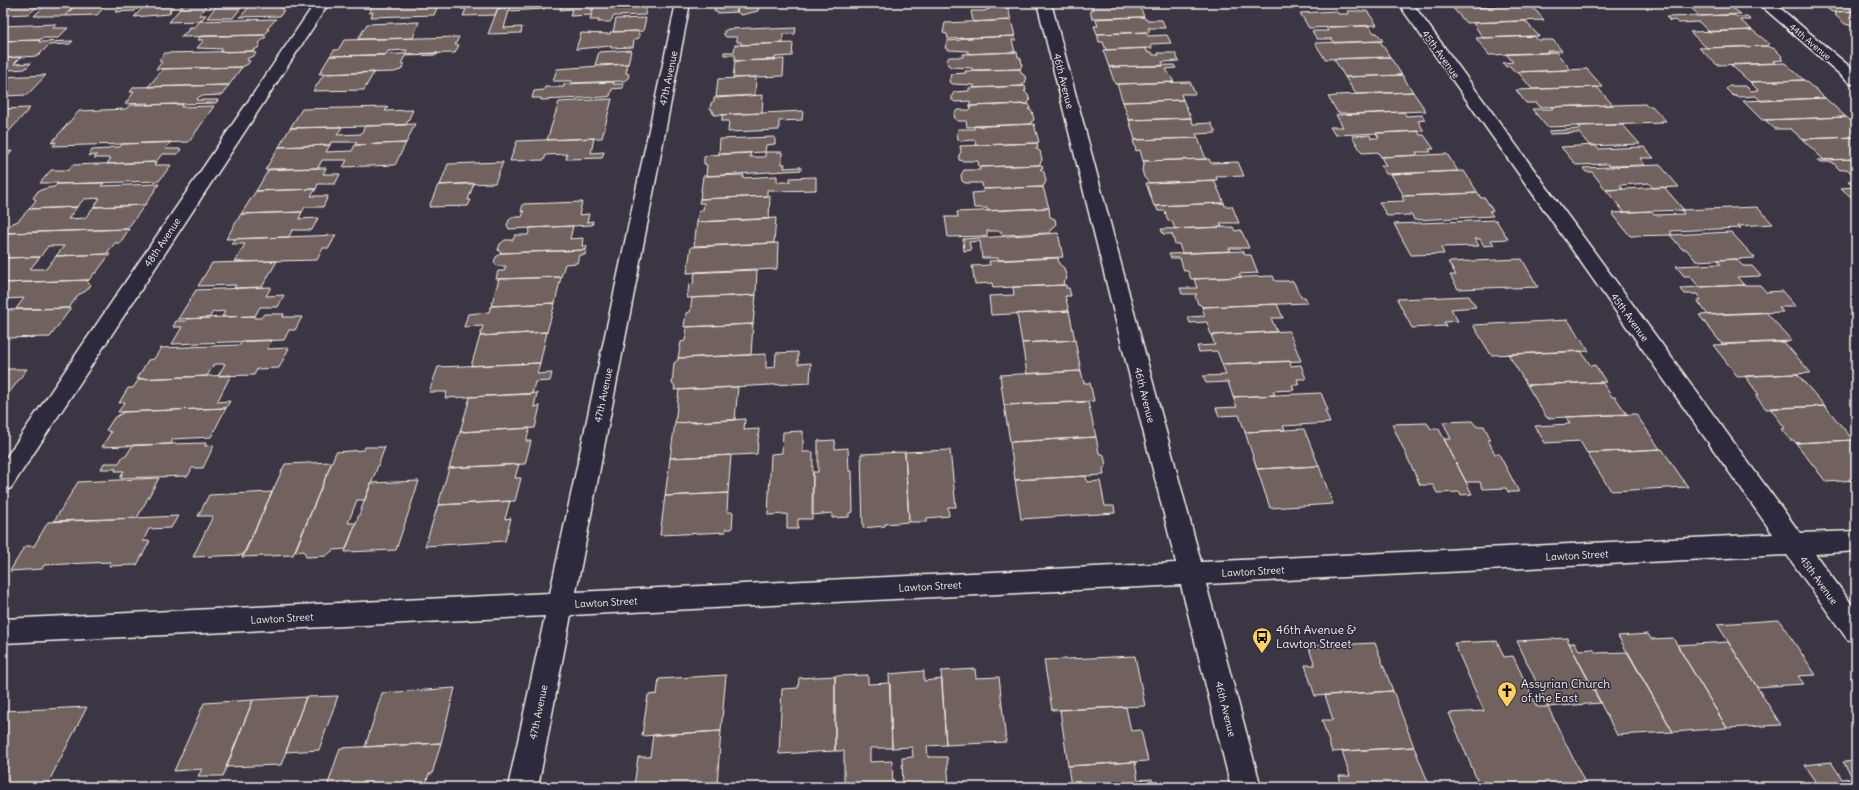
<svg xmlns="http://www.w3.org/2000/svg" width="1859" height="790" font-family="Delius,sans-serif">
<style>
.building{fill:#71625f;stroke:#f4f1e8}
.lines{fill:none;stroke-linecap:round;stroke-linejoin:round}
.minor-casing{stroke:#f4f1e8;stroke-width:3}
.minor{fill:#2f2a3d;fill-rule:evenodd}
.labels{text-anchor:middle;stroke-width:3;stroke-linejoin:round;paint-order:stroke}
.far-street-label{font-size:9px;fill:#f4f1e8;stroke:#2f2a3d}
.street-label{font-size:10px;fill:#f4f1e8;stroke:#2f2a3d}
.near-poi-label{font-size:12px;fill:#f4f1e8;stroke:#2f2a3d;text-anchor:start}
</style>
<rect width="100%" height="100%" fill="#3c3544"/>
<filter id="ink" filterUnits="userSpaceOnUse"><feTurbulence type="fractalNoise" baseFrequency=".025" numOctaves="2"/><feDisplacementMap in="SourceGraphic" scale="8" xChannelSelector="R" yChannelSelector="G"/><feConvolveMatrix kernelMatrix="1 2 1 2 8 2 1 2 1" color-interpolation-filters="sRGB"/></filter>
<g filter="url(#ink)">
<path class="building" d="M5,3h36l-12,11 -26,1v-10z
M47,3h30l-12,13h-31z
M77,3h31l-11,12 -32,1z
M111,3h36l-5,1 -7,7 -20,1 6,-7h-12z
M147,3h29l-7,8h2l-2,3 -35,3z
M181,3h27l-9,12h7l-5,6 -32,1 14,-17h-4z
M216,3h31l-3,1 -11,14h-26l11,-14 -3,1z
M255,3h31l-5,7h3l-4,6 -40,1 10,-11h3z
M403,3l17,1 19,-1 -5,12 -63,2 2,-5 -4,1 4,-9z
M464,3h44l-2,5h-8l-3,7 -32,1 3,-7h-5z
M512,3h34l-2,6 -35,2z
M562,3h29l-2,6h4l-2,6 -21,1 2,-7 -12,1z
M595,3h52l-2,12 -31,1 -4,6h-12l1,-2h-9z
M720,3h18l-1,9 -19,1 -4,-2 1,-4 4,-2z
M738,3h21l-1,8 -17,4 -4,-3z
M1091,3h48l5,14 -52,2 -2,-9h3z
M1450,3h52l3,3 -52,2z
M1681,3h45l15,11 -41,2 -11,-10h-5z
M1815,3h41v8l-24,1 -7,-5h-4z
M1531,5l13,15 -78,3 -13,-15z
M989,7l19,1 3,12 -38,2 -2,-11h13l5,-2z
M498,8l11,3 -5,17 18,-1 -1,6 -33,1z
M1336,11l2,3h11l-2,-3h20l10,14 -68,3 -9,-15z
M1856,11v16l-11,-3 -11,-10h3l-3,-2z
M1734,15l3,2h10l4,3h-11l12,10 -43,2 -10,-10 -21,1 -3,-3 -5,1 -4,-4z
M1144,17l2,3h16l3,8h-17l2,4 -53,2 -3,-8h4l-3,-8z
M646,18l-3,13 -30,1 3,-13z
M276,19l-9,10h2l-4,6 -85,2 10,-8h-3l2,-2h6l5,-6z
M1011,20l4,16 -67,3 -1,-5 -4,-1 2,-10z
M1525,21l14,15 -56,2 -10,-15z
M419,22l-6,16 -55,1 9,-15z
M56,24l-4,4h16l-10,10h-16l-2,2 -37,1v-15z
M1369,26l5,7h3l6,8 -49,2 -2,-4h-15l-5,-8h16l-2,-4z
M770,27v2l26,-1 -1,6h-12v9l-42,2v-3h-4v-5h-11l-2,-2v-4l4,-2z
M1752,30l18,14 -3,2 -60,2 -17,-16z
M637,31l2,3v4l-5,2 -1,7 -22,1v-2l-35,3 5,-16 29,1v-2z
M1146,32l2,4 19,-1 4,8 -20,1 1,4 -46,2 -3,-8h-4l-2,-8z
M263,35l3,2 -7,6 1,1 -2,4 -6,3 -31,1 1,-3 -25,-1 7,-8h-6l3,-4z
M1015,36l1,4h-4l3,12 -47,2v-3l-19,-1 -4,-2 2,-7 14,-1v-2z
M1534,36l4,4h15l9,11h-15l1,2 -59,2 -13,-17z
M459,37l-4,8h4l-4,8 -50,1 2,-4 -19,1 -2,4 -56,1 4,-6h4l6,-10z
M40,40l-1,2 34,-1 -3,3 -21,1 -11,11 -35,2v-17z
M1380,41l10,16 -65,2 -10,-16z
M793,43l-1,13 -17,1v3l-40,1v-6h-11v-3h10l1,-7z
M1767,46l8,3 7,7 -1,2 2,2 -10,1 3,2 -59,2 -18,-17z
M1146,48l1,4h5l1,3h6l-1,-2h17l4,8 -17,1 1,4 -54,1 -6,-17z
M631,50l-3,14 -33,1 4,-13z
M252,51l4,2 -2,3 -6,2 -1,2 3,1 -2,3 -6,3 -86,2 6,-7 -3,-2 6,-7z
M1017,52l1,5 3,2 1,6 -2,4 -48,1v-2l-21,-1 -3,-2 -1,-4 2,-4h14v-3z
M1556,52l15,18 -56,2 -5,-6 -4,1 -3,-4 10,-1 -7,-8z
M438,53l-1,2 -32,1 -4,8h3l-3,6 -7,2 -75,2 11,-18z
M21,57l-7,7 17,-1 -6,6 -16,1 -6,3v-15z
M1390,57l12,18 -57,2 -11,-18z
M784,59l-1,17 -50,2 2,-17z
M1785,63l19,17 -54,2 -19,-17z
M628,64l-2,9 3,1 -1,4 -4,3 -53,2 1,-2h-19l4,-12z
M1174,65l2,3 -10,1 8,13 -57,2h-2l-6,-17z
M242,67l-13,18 -81,2 15,-18z
M1020,69l2,5 3,2 1,7 -4,2 1,1 -49,2v-3l-21,-1 -4,-2 2,-8 15,-1 -1,-2z
M1587,69l16,18 -71,2 -14,-17z
M374,72l-10,18 -51,1 11,-17z
M46,75l-19,20 -24,1v-19z
M1402,75l11,17 -57,2 -11,-17z
M756,77l-1,18 -39,2 2,-18z
M1804,80l21,18 -64,3 -5,-5 -18,1 -6,-2 -6,-6 3,-3h17l5,5 7,-1 -8,-8z
M614,82l-1,2h10v4l-11,1 -2,7 -4,1 -65,3v-2h-9l2,-7 10,-1 1,-3h19v-3z
M1190,82l5,12h-14l2,6 -60,2 -6,-18z
M229,85l-7,10 -22,1 -4,4h22l-2,3 -70,2 2,-2 -23,1 9,-12h-4l4,-5z
M1025,86l1,5h-2l4,4 2,6 -3,3 -57,2v-5l-15,1 -3,-2v-4l2,-4 15,-1v-3z
M1597,87l16,18 -73,2 -3,-4h-11l-10,-13z
M1413,92l13,19 -79,3 -1,-1h-8l-10,-16 9,-1 -1,-1z
M763,95l-1,18 -48,2v-3l-2,1 1,-3 -3,-1 1,-6 3,-2v-3z
M1825,98l21,19 -84,3 -19,-19z
M612,99l-10,39 -55,2 12,-38z
M1183,100l8,18 -62,2 -6,-18z
M183,104l-2,3 33,-1 -25,36 -136,4 3,-4 -5,1 28,-32 47,-2 4,-4z
M1029,104l1,5h-2l4,2 2,9 -3,2v2l-64,3 -1,-6h-8l-3,-2 -1,-5 3,-4h14l-1,-4z
M1645,104l2,2h5l14,15h-5l2,2 -116,4 -15,-18h21l-2,-2z
M388,107l-3,4 28,-1 -7,15 -116,3 12,-19z
M30,108l-27,30v-29z
M803,111l-1,9 -23,1v9l-51,2 1,-11h-7v-6z
M1404,112l2,4 16,-1 3,5 -7,1 6,10 -89,4 -5,-8h13l-7,-12z
M1846,117l10,8v12l-54,2 -11,-10h-16l-10,-9z
M1191,118l2,6 18,-1 5,10 -20,1 2,4 -63,2 -6,-20z
M415,124l-9,19 -51,2 2,-3h-26l-1,3 -51,2 11,-19 52,-1 -5,8 24,-1 4,-8z
M1034,124l5,18 -3,1 -60,2 -1,-5 -15,1 -2,-2 -1,-5 1,-5h16v-3z
M1623,125l17,19 -50,2 -11,-13 -29,1 -2,-3 32,-2 -3,-3z
M1418,131l2,4h4l10,14h-5l2,3h-15l2,3 -37,2 -3,-5 -16,1 -10,-17 18,-1 1,3h8l-3,-5z
M775,137v7l-9,1 -1,7 -46,2 1,-15z
M1856,137v22l-32,1 -22,-21z
M594,138l-3,15 13,-1 -2,6 -36,1 1,-5 -21,1 -2,5 -34,1 7,-20z
M1198,138l8,21 -63,2 -3,-11 -4,1 -3,-11z
M171,142l-6,7h16l-3,5h-16l-6,8 -49,2 4,-6h-17l3,-3 -9,1 4,-6 16,-1 2,-2h10l2,-3z
M406,143l-11,22 -52,2 4,-7h-25l-4,8 -53,2 14,-23 51,-2 -4,7 26,-1 3,-6z
M1037,143l1,5h-3l5,3 2,9 -3,5 -60,2 -1,-6h-15l-4,-1v-5l2,-3 -1,-6z
M1595,145l3,4 46,-2 10,11h-14l5,7 -35,1 -3,-2 -31,1 -15,-18z
M12,151l-8,10h-1v-9z
M765,152h17v12h3l-1,4 17,-1v3l-95,6 1,-11 -3,-1v-7l5,-2 42,-2 -1,4h15z
M1447,154l11,17 -72,3 -5,-8h5l-5,-9z
M1209,159l2,4 27,-1 6,14 -28,1 1,3 -68,3 -5,-6 -2,-7 1,-5h2l-2,-4z
M1856,159v19l-9,-9 -7,1 -8,-8h-13l-2,-2z
M156,162l-2,3h17l-12,16 -102,3 1,-1h-18l11,-13h18l3,-5z
M503,162l-8,21 -55,2 8,-21z
M1042,165l1,3 -3,1 4,3 2,9 -3,6 -60,2 -1,-6h-17l-3,-2 -1,-6 3,-5h16l-1,-3z
M1660,165l19,22 -26,1 -4,-5 -29,2 3,4 -17,1 -14,-18h-6l-3,-4z
M318,168h8l-3,6h17l-5,10h-17l-2,5 -60,2 13,-22z
M1464,171l14,22 -74,3 -13,-22z
M744,175l-1,3 34,-2v6h13v-4l26,-1v13l-42,1v-1h-7v6l-67,3 3,-23z
M1214,180l10,23 -70,3 -8,-23z
M1856,180v16l-5,1 -10,-9 14,-1 -7,-6z
M104,183l-3,3 58,-2 -14,21 -51,2 6,-9 -16,1 -7,8 -48,2 7,-9 -3,-2 5,-7 9,-3 7,-1 3,-3z
M474,183l-6,17h3l-3,6 -39,1 9,-22z
M1043,187l6,21 -61,3 -1,-3h-13l-2,-15 11,-1v-3z
M1664,187l20,23 -60,2 -18,-22z
M316,189l-5,7h17l-5,11h-18l-3,5 -61,2 15,-23z
M1478,193l3,5h4l8,13h-4l4,5 -79,4 -2,-5 -25,1 -8,-14 25,-1 -2,-5z
M770,196l-1,23 -72,3 2,-12h4l1,-7h-5l1,-4z
M582,202l-3,13 10,-1 -2,8 6,-1 -1,4 -83,4 -2,-4 2,-5 4,-3h9l2,-6 -3,1 2,-8z
M1224,203l1,3h7l7,17h-19l2,4 -47,2 -3,-8h-4l-3,-10h-7l-2,-5z
M145,205l-18,24 -119,4 -2,-3 5,-6 7,-3 11,-12 48,-2 -9,12 17,-1 9,-11z
M1757,207l16,17 -35,2 3,2 -71,3 2,3 -2,1 -40,1 -18,-23 39,-2 3,4 30,-1 -3,-4z
M1049,208l1,9 5,2 1,5 -3,3v2l-3,1v3l-48,2 -1,-4h-14v5l-39,1 -3,-20h13l-1,-5z
M302,212l-3,7 19,-1 -6,12h-20l-3,7 -63,2 15,-25z
M776,218l-2,25 -80,3 3,-24z
M1496,220l12,19 -17,1 3,5 -10,1 -4,-7h-5l4,7 -38,1 3,7 -33,1 -17,-31z
M573,226l-3,13 13,-1 -1,8h5l-1,4 -85,3 -3,-3 2,-6 5,-4h8l2,-5h13l2,-7z
M1233,227l2,4 6,-1 8,18h-20l2,3 -49,2 -3,-9h-4l-3,-10h-9l-2,-5z
M129,229l-9,14h-5l-9,11 -50,2 8,-10h-16l-8,11 -37,1v-21l5,-4z
M1731,232l24,26 -59,3 -10,-12h-4l-12,-14z
M1058,233l5,24 -64,3 -1,-2h-16l-2,-17 -11,1 2,8 -7,1 -1,-12z
M336,235l-7,13h-6l-6,12 -82,2 10,-18h-14l4,-5z
M778,243l-1,26 -90,4 4,-26z
M586,250l-1,5h-6l-2,8 -12,1 -4,13 -65,2 2,-8h6l2,-5h-9l-3,-4 2,-5 5,-4z
M1243,251l2,4h6l7,18 -19,1 2,3 -50,2 -3,-8h-4l-4,-13h-9l-2,-4z
M110,254l-14,19h-2l-5,7 -86,3v-25l37,-1 -10,12h16l10,-13z
M1058,258l1,6 5,4 3,11 -4,3 1,3 -71,3 -1,-5 -17,1 -3,-18 18,-1 -1,-4z
M1522,259l16,28 -25,1 -2,-1 -53,2 -8,-14h6l-8,-13z
M1736,259l7,7h9l9,10 -24,1 7,8 -45,2 -9,-11h-6l-8,-10 45,-2 -3,-4z
M277,261l-15,26 -28,1 2,-3 -38,1 14,-23z
M757,269l-1,26 -69,3 2,-13 4,-1 2,-12z
M1273,276l2,5h18l8,16h4l3,6 -106,4 -1,-2 -3,-1 -3,-8 2,-2h-15l-2,-6h17l-3,-9z
M561,277l-6,26 -64,3 8,-27z
M89,280l-2,2 4,3 -5,6 -8,4 -9,13 -53,1 8,-11 -19,1 -2,3v-19z
M1066,285v3h3l2,8h-6l4,15 -78,4 -2,-19 25,-1 -1,-8z
M1744,285h16l6,7 16,-1 14,16h-17l4,5 -75,3 -11,-15h4l-4,-6h-12l-5,-6z
M271,287l-5,9 18,-1 -6,12h-18l-5,9 -33,1 3,-6 -12,1 -4,6 -31,1 18,-29z
M756,295l-3,29 -69,3 2,-14 4,-1 2,-14z
M1469,296l7,11 -25,2 7,12 -14,1 2,4 -34,2 -15,-29z
M555,303l-8,29 -67,4 3,-10 -19,1 4,-13 21,-2 2,-6z
M1277,304l6,14h-12l6,14 -66,3 -4,-13 -17,1 -2,-6 17,-1 -3,-9z
M71,308l-21,29 -47,1 1,-28z
M1069,311l6,29 -53,3 -5,-29z
M1766,312l26,29 -70,3 -23,-29z
M264,314h20l-1,3h19l-7,13h-6l-5,10 -112,4 10,-17h-9l3,-6h10l1,-2 35,-2 33,-1 -1,2h7z
M1568,320l21,31 -98,4 -18,-30z
M753,324l-2,31 -73,3 3,-16 4,-1 2,-14z
M1289,331l12,30 -79,3 -5,-13 -18,1 -2,-6 18,-1 -4,-10z
M547,332l-7,31 -69,3 9,-30z
M271,340l-4,9 22,-1 -10,20 -22,1 -3,6 -36,1 7,-12h-11l-7,12 -70,3 11,-19 6,-1 7,-11 79,-3 2,-4z
M1075,340l6,31 -54,3 -5,-31z
M1784,342l27,31 -73,4 -25,-32z
M1581,351l10,15 4,-1 11,17 -79,3 -19,-31z
M798,352v12l13,-1 -1,20 -136,7 1,-4 -3,-2 2,-21 4,-3v-2l88,-4v14l9,-1 1,-14z
M1290,361l1,5 10,-1 5,14h-9l2,6h-7l2,5 -21,1 2,4 -42,2 -5,-15 -22,1 -3,-7 23,-1 -4,-11z
M540,363l-3,11 15,-1 -2,8 -15,1 -3,12 -87,4 2,-6h-18l9,-25z
M3,369h24l-24,32z
M1081,371l3,12h6l4,18 -90,4 -4,-30z
M1797,374l28,32 -59,3 -11,-14h4l-14,-19z
M231,375l-14,27 13,-1 -4,7 -108,4 7,-10 -6,1 9,-15h5l6,-9z
M1602,382l10,15h3l12,17 -80,4 -20,-33z
M738,387l-3,33 -60,3 4,-33z
M537,393l-3,14 6,-1 -5,22 -75,4 10,-35z
M1321,393l7,17h-3l5,13 -47,3 2,4 -40,2 -6,-17 -20,1 -3,-8 21,-1 -4,-10z
M1088,402l8,35 -86,5 -6,-37z
M1825,406l28,34 -57,3 -3,-3h-3l-9,-11 4,-1 -15,-20z
M226,408l-15,29 -38,2 -2,5 -69,3 9,-15 -5,-2 8,-12 10,-6z
M1636,414l24,35 -73,4 -7,-12 -35,2 -10,-17 35,-2 -4,-7z
M745,419l-1,11 15,-1 -2,25 -87,4 5,-35z
M1472,421l4,5h8l7,14h-3l7,14h4l20,38h-11l-2,-4 -23,1 -3,-7h-14l-22,-43h7l-8,-17z
M1427,423l4,6h8l33,65 -11,1 -1,-3 -23,1 -4,-8h-13l-28,-61z
M530,428l-4,13h5l-6,23 -76,4 11,-36z
M1304,429l15,37 -62,3 -12,-37z
M803,431v21h10l-1,67h-14v10h-11v-15l-19,1 3,-61 11,-1 1,-21z
M1096,437l3,16 5,2 2,11 -3,3 1,6 -89,5 -5,-38z
M835,440v9l13,-1 1,23h3l1,41 -4,1v4l-17,1v-5l-19,2v-43h5v-31z
M1853,440l3,4v36l-30,2 -30,-39z
M206,443l-1,3 9,-1 -11,23h-11l-4,8 -68,2 4,-7h-9l1,-2h-15l3,-6h15l4,-7h3l7,-11z
M365,447h20l-20,53h-8l-9,23h8l-10,26 -13,1 -7,6 -20,1 -2,-6 -9,1 41,-100 28,-2z
M1662,449l26,38 -77,4 -24,-38z
M950,450l6,57h-8l1,9 -22,2v4h-18l-4,-70z
M905,452l4,70 -24,2v2l-22,2 -2,-74z
M731,455l-3,38 -63,3 5,-38z
M332,462l-39,93 -51,2 43,-93z
M519,464l-4,14h6l-6,23 -77,4 11,-37z
M1319,466l14,38 -63,4 -13,-39z
M1086,476l1,6 13,-1 5,25h9l1,7 -94,6 -6,-39z
M159,478l-22,40 -83,3 24,-39z
M419,481l-23,69 -51,2 26,-69z
M272,492l-28,63 -51,2 20,-41h-15l11,-21z
M728,493l-1,19h6l-1,17h-7l1,3 -66,3 5,-39z
M510,501l-5,18 6,-1 -6,23 -80,5 13,-41z
M178,516l-7,12 -22,1 -6,12h7l-13,24 -28,1 2,-4 -67,3 -2,4 -32,2 15,-25h9l14,-24z
M1779,620l37,55 -18,1 6,8 -47,3 -40,-63z
M1648,634l3,5 22,-1 54,90 -54,4 -55,-96z
M1567,638l2,5 32,60 -53,4 -31,-66z
M1497,641l7,16 9,-1 24,51h11l39,80h-107l-31,-74 35,-2 -30,-68z
M1728,642l29,45 24,38 -54,3 -50,-83z
M1375,643l18,48 -78,5 -10,-31h10l-7,-19z
M1569,643h6l4,7 14,-1 3,4 32,-1 45,80 -56,3z
M1135,656l10,50 -93,4 -8,-50z
M975,669l1,9 23,-1 7,65 -60,3 -5,-74z
M924,671v10l18,-2 4,66 -19,1 1,11h19l2,30h-46l-1,-29 11,-1 -1,-10 -20,1 -3,-74z
M726,675l-5,56 -79,5 6,-41 9,-1 2,-15z
M868,675v9l22,-1 2,65h-22v14l22,-1 1,26h-49v-36h-9v-75z
M835,676v75l-56,3 3,-65 16,-1 1,-10z
M455,688l-14,55 -76,4 17,-54z
M1393,691l21,56 -82,5 -10,-32h11l-8,-25z
M338,696l-19,54 -33,2 20,-55z
M306,697l-25,68 -55,2 27,-67z
M253,700l-30,76h-25l4,-7 -28,2 30,-68z
M87,707l-41,80h-43v-76z
M1126,707l5,24 10,-1 7,31 -80,5 -8,-56z
M721,731l-4,54 -83,2 4,-30h12l3,-22z
M441,743l-9,31h-3l-4,13h-98l13,-39z
M1414,747l16,40h-88l-3,-11h11l-8,-25z
M1856,761v26h-36l-15,-22 26,-3 11,17 11,-1 -10,-16z
M1135,762l3,18 14,-1 1,8h-82l-3,-21z"/>
<g class="lines">
<defs>
<path id="minor" d="M315,3h14l-318,485 -8,3v-29z
M676,3h14l-114,589 600,-29 -139,-560h14l150,559 572,-28 -375,-531h14l388,530 56,-2v20l-41,3 41,56v33l-9,-4 -60,-84 -581,29 55,203h-30l-50,-202 -610,30 -33,172h-30l37,-171 -542,27v-24l547,-26z
M1758,3h16l82,69v13l-6,-2z"/>
</defs>
<use href="#minor" class="minor-casing"/>
<use href="#minor" class="minor"/>
</g>
</g>
<defs>
<symbol id="bus-pin" viewBox="-11 -11 22 30"><path d="M0 17L-7.5 6A9.5 9.5 0 1 1 7.5 6Z" fill="#ffd166" stroke="#2f2a3d"/><path d="M-5-6H5V4H4V6H2V4H-2V6H-4V4H-5ZM-3.5-4V0h7V-4ZM-3.5 1.2v1.5H-2V1.2ZM2 1.2v1.5H3.5V1.2Z" fill="#111"/></symbol>
<symbol id="church-pin" viewBox="-11 -11 22 30"><path d="M0 17L-7.5 6A9.5 9.5 0 1 1 7.5 6Z" fill="#ffd166" stroke="#2f2a3d"/><path d="M-1.2-6h2.4v3.5h3.3v2.4h-3.3V6h-2.4V-.1h-3.3v-2.4h3.3Z" fill="#111"/></symbol>
</defs>
<g fill-rule="evenodd">
<use href="#bus-pin" x="1251" y="626" width="22" height="30"/>
<use href="#church-pin" x="1496" y="680" width="22" height="30"/>
</g>
<g class="labels">
<g class="far-street-label">
<text transform="translate(1810 42) rotate(40)" y="3">44th Avenue</text>
</g>
<g class="street-label">
<text transform="translate(1441 54) rotate(54)" y="4">45th Avenue</text>
<text transform="translate(668 78) rotate(-78)" y="4">47th Avenue</text>
<text transform="translate(1064 81) rotate(76)" y="4">46th Avenue</text>
<text transform="translate(162 242) rotate(-56)" y="4">48th Avenue</text>
<text transform="translate(1630 317) rotate(54)" y="4">45th Avenue</text>
<text transform="translate(603 395) rotate(-78)" y="4">47th Avenue</text>
<text transform="translate(1145 395) rotate(76)" y="4">46th Avenue</text>
<text transform="translate(1577 555) rotate(-3)" y="4">Lawton Street</text>
<text transform="translate(1253 571) rotate(-3)" y="4">Lawton Street</text>
<text transform="translate(1819 580) rotate(54)" y="4">45th Avenue</text>
<text transform="translate(930 586) rotate(-3)" y="4">Lawton Street</text>
<text transform="translate(606 602) rotate(-3)" y="4">Lawton Street</text>
<text transform="translate(282 618) rotate(-3)" y="4">Lawton Street</text>
<text transform="translate(1226 709) rotate(76)" y="4">46th Avenue</text>
<text transform="translate(538 712) rotate(-78)" y="4">47th Avenue</text>
</g>
<g class="near-poi-label">
<text x="1276" y="634">46th Avenue &amp;<tspan x="1276" dy="14">Lawton Street</tspan></text>
<text x="1521" y="688">Assyrian Church<tspan x="1521" dy="14">of the East</tspan></text>
</g>
</g>
<rect width="1859" height="790" fill="none" stroke="#2f2a3d" stroke-width="16"/>
<rect x="8" y="8" width="1843" height="774" fill="none" stroke="#f4f1e8" stroke-width="1.5" filter="url(#ink)"/>
</svg>
